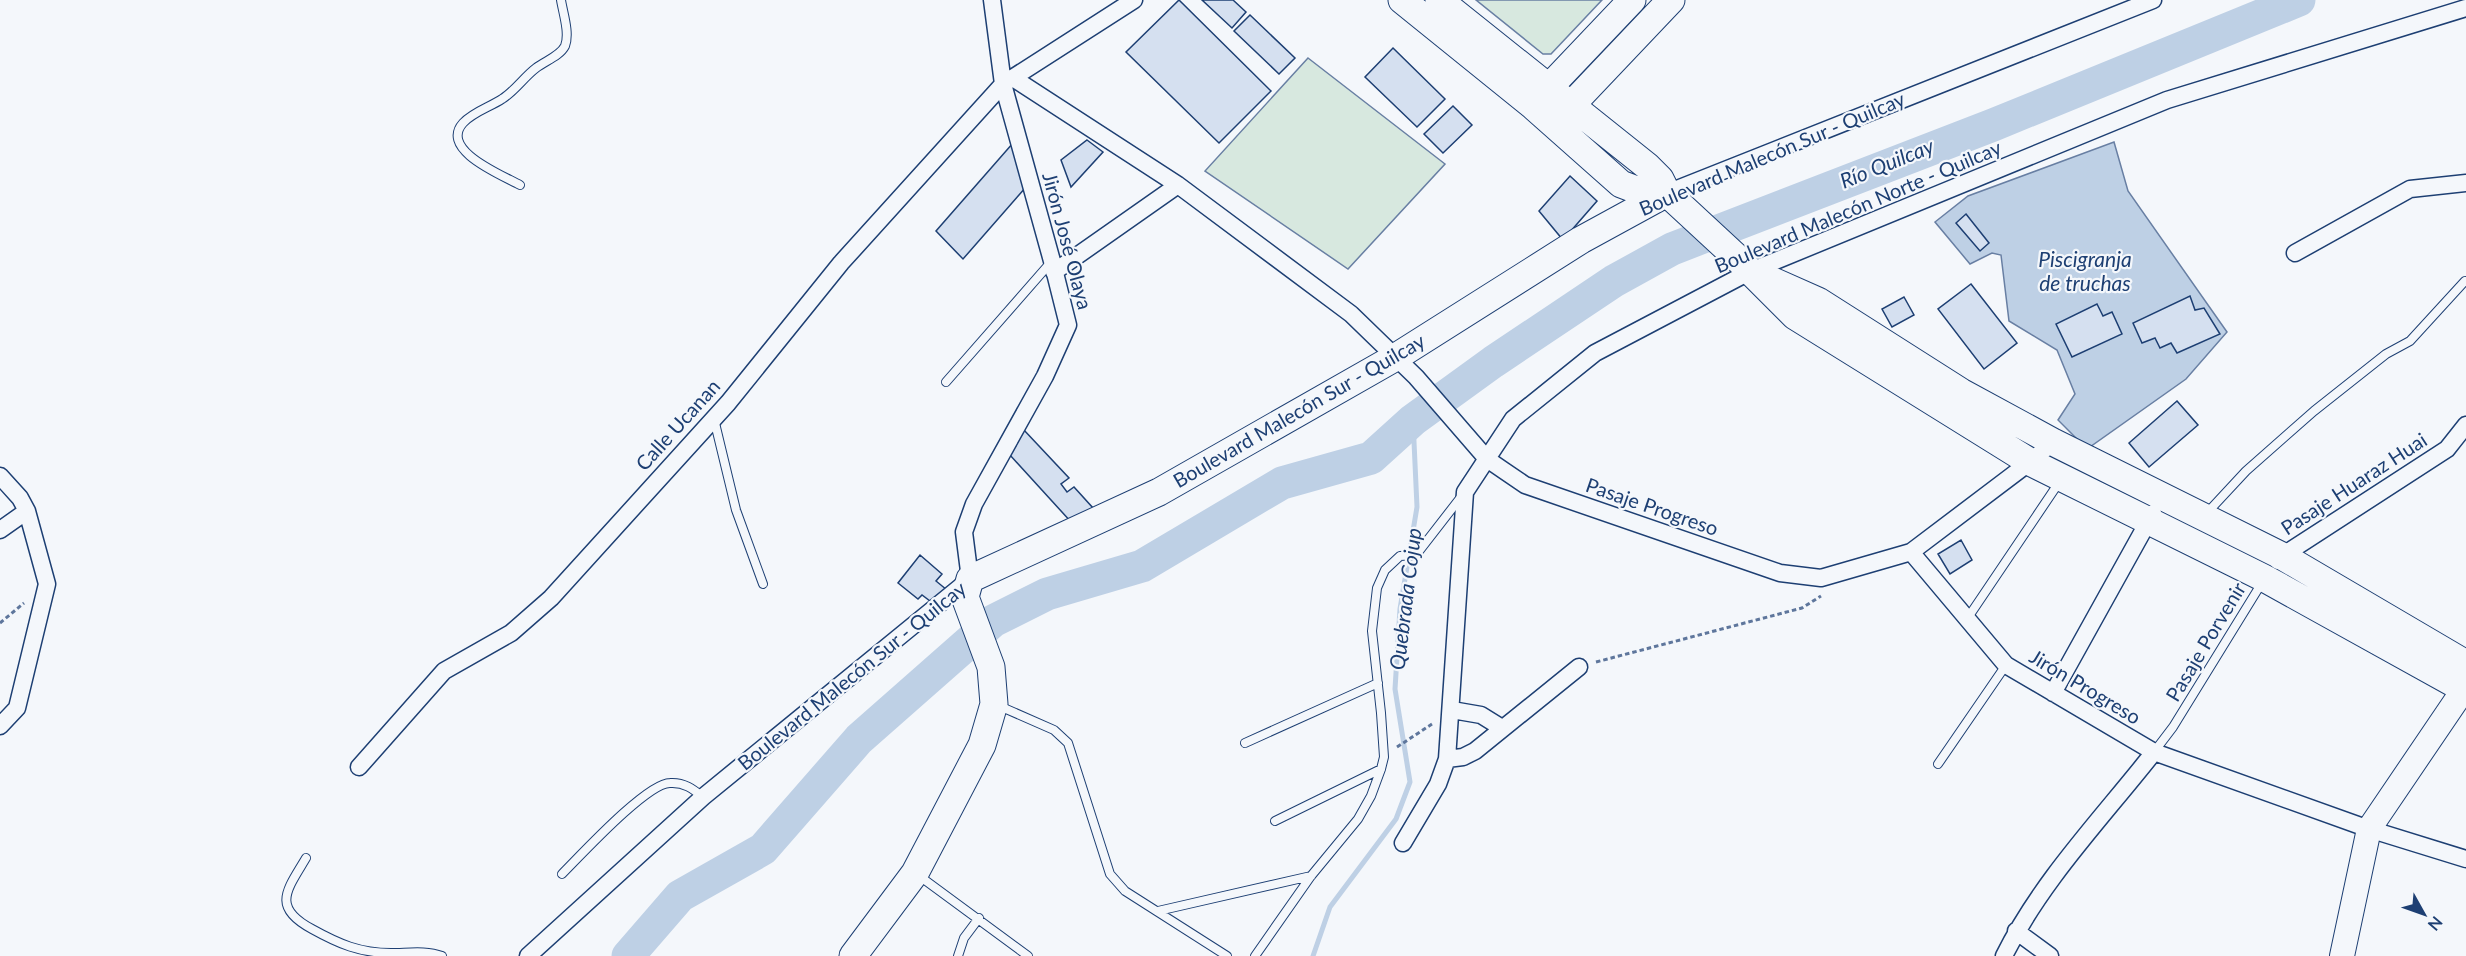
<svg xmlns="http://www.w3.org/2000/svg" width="2466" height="956" font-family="Lato,sans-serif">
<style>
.green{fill:#d7e8df;stroke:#687fa3;stroke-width:1.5}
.water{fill:#bed0e5;stroke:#687fa3;stroke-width:1.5}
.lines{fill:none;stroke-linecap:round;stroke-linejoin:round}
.stream{stroke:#bed0e5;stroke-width:5}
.river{stroke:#bed0e5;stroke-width:33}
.building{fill:#d5e0f0;stroke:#1d3f73;stroke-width:1.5}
.service-casing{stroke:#1d3f73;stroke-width:10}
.minor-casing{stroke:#1d3f73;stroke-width:19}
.secondary-casing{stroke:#1d3f73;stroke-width:26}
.primary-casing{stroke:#1d3f73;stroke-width:29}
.path{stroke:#5e769c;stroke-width:3;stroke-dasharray:4.5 3;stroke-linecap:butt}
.service{stroke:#f4f7fb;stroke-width:8}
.minor{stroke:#f4f7fb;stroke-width:16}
.secondary{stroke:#f4f7fb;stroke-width:24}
.primary{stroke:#f4f7fb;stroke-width:27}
.labels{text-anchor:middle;stroke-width:4.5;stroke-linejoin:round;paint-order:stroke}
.street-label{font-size:20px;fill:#1d3f73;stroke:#f4f7fb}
.water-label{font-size:21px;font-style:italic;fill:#1d3f73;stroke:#f4f7fb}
</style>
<rect width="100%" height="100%" fill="#f4f7fb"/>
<path class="green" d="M1476,0h126l-51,54h-8z
M1308,58l137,106 -97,105 -143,-98z"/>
<path class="water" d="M2114,142l14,49 99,141 -41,47 -99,70 -29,-29 17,-26 -18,-44 -48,-29 -8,-66 -9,-2 -22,11 -35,-42 33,-26z"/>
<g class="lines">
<path class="stream" d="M1313,956l17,-49 66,-88 14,-37 -15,-93 5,-80 17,-102 -4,-87"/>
<path class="river" d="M628,956l52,-60 83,-47 96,-110 134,-118 54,-27 95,-28 140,-83 89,-25 42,-38 80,-58 121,-81 58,-32 321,-124 306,-125"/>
</g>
<path class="building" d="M1179,0l92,91 -52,52 -93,-91z
M1202,0h31l13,12 -14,16z
M1250,15l45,43 -16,16 -45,-43z
M1393,48l52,51 -28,28 -52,-50z
M1453,106l19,19 -29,28 -19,-19z
M1087,140l16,12 -32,35 -10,-27z
M1013,143l13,44 -63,72 -27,-28z
M1570,176l27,25 -34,39 -24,-29z
M1966,214l23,29 -9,8 -24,-28z
M1971,284l46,59 -33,26 -46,-60z
M2190,296l5,14 9,-2 16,26 -43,19 -6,-10 -11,5 -5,-10 -13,5 -9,-20z
M1904,297l10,18 -22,12 -10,-18z
M2097,304l6,12 9,-4 10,22 -50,23 -16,-33z
M2177,401l21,24 -49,42 -20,-24z
M1023,429l46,49 -8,6 6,8 7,-5 19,21 -21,15 -63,-69z
M1961,540l11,20 -22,14 -12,-20z
M920,555l22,19 -6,7 11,9 -13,14 -12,-9 -4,4 -20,-16z"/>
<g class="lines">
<defs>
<path id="service" d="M520,185c-18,-10 -81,-35 -57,-62 10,-11 27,-16 39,-24 13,-8 22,-22 34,-31 9,-7 24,-12 29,-22 5,-13 -2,-33 -4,-46
M946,382l106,-121
M714,419l22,91 27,74
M2206,514l40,-43 68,-60 72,-57 24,-13 55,-60
M1967,619l93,-138
M997,705l57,25 14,13 42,131 15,17 102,65
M1245,743l133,-60
M2154,752l19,-25 90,-146
M1938,764l68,-99
M1275,821l106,-52
M306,858c-19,32 -35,49 6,71 27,15 48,24 79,24 17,0 35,-3 51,3
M562,874c19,-19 85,-91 108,-91 14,-1 23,6 33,14
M918,875l110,81
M1158,911l153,-35
M958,956l6,-18 15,-20
M1255,956l56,-80 47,-57 13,-23 10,-27 3,-12 -3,-44 -9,-82 5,-43 8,-18 15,-14 16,-1 45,-58"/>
<path id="minor" d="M1013,78l165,107 173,129 65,63 71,82 16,11 22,15 255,88 41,5 90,-26 119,-90 23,-20
M1667,193l486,-193
M2295,253l115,-64 56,-6
M1054,272l124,-87
M0,476l20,22 7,13 20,73 -30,124 -17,18
M0,530l27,-19
M1911,552l95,113 148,87 215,77 97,30
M2278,561l4,-5 165,-107 19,-24
M2053,693l100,-180
M1452,710l29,5 21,13
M1447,759l16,-2 12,-6 104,-84
M359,767l85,-96 67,-38 40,-35 177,-195 113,-140 162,-179 131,-84
M1403,843l35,-59 9,-25 18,-267 48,-73 82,-66 156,-82 416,-171 299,-92
M2016,931l34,25
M528,956l175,-159 267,-218 -6,-47 10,-28 71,-128 23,-51 -16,-64 -49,-177 -11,-84
M2004,956c37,-75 98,-138 150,-204"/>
<path id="secondary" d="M2342,956l27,-127 97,-143"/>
<path id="primary" d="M1402,0l130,105 89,79 21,8 25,1
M1439,0l208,166 13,13 7,14 68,63 60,60 235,146 234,116 202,112
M1536,101l96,-101
M1559,118l112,-118
M1766,278l52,23 143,91 92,50 229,114 184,108
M853,956l62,-83 67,-128 12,-41 -3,-37 -26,-70 5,-18 189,-87 237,-135 185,-117 86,-47"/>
</defs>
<use href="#service" class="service-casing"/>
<use href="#minor" class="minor-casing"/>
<use href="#secondary" class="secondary-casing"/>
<use href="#primary" class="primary-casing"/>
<path class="path" d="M0,623l24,-20
M1596,662l206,-54 19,-12
M1397,747l35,-23"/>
<use href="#service" class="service"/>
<use href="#minor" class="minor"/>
<use href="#secondary" class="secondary"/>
<use href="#primary" class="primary"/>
</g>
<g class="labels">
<g class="street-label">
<text transform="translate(1772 154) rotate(-23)" y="7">Boulevard Malecón Sur - Quilcay</text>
<text transform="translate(1858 207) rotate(-23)" y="7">Boulevard Malecón Norte - Quilcay</text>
<text transform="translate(1067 241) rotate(75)" y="7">Jirón José Olaya</text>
<text transform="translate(1299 411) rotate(-30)" y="7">Boulevard Malecón Sur - Quilcay</text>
<text transform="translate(678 425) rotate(-48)" y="7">Calle Ucanan</text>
<text transform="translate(2354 484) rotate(-33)" y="7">Pasaje Huaraz Huai</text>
<text transform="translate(1652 507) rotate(19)" y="7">Pasaje Progreso</text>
<text transform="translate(2206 642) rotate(-59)" y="7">Pasaje Porvenir</text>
<text transform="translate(852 676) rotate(-39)" y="7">Boulevard Malecón Sur - Quilcay</text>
<text transform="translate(2085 687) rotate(31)" y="7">Jirón Progreso</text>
</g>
<g class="water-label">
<text transform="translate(1887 164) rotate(-22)" y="7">Río Quilcay</text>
<text x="2085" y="267">Piscigranja<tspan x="2085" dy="24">de truchas</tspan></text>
<text transform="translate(1406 599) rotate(-83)" y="7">Quebrada Cojup</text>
</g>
</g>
<g transform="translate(2424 914) rotate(130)" stroke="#f4f7fb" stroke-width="4.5" paint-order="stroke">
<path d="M0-4.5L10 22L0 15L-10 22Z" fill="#1d3f73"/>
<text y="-9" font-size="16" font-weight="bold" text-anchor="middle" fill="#1d3f73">N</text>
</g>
</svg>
